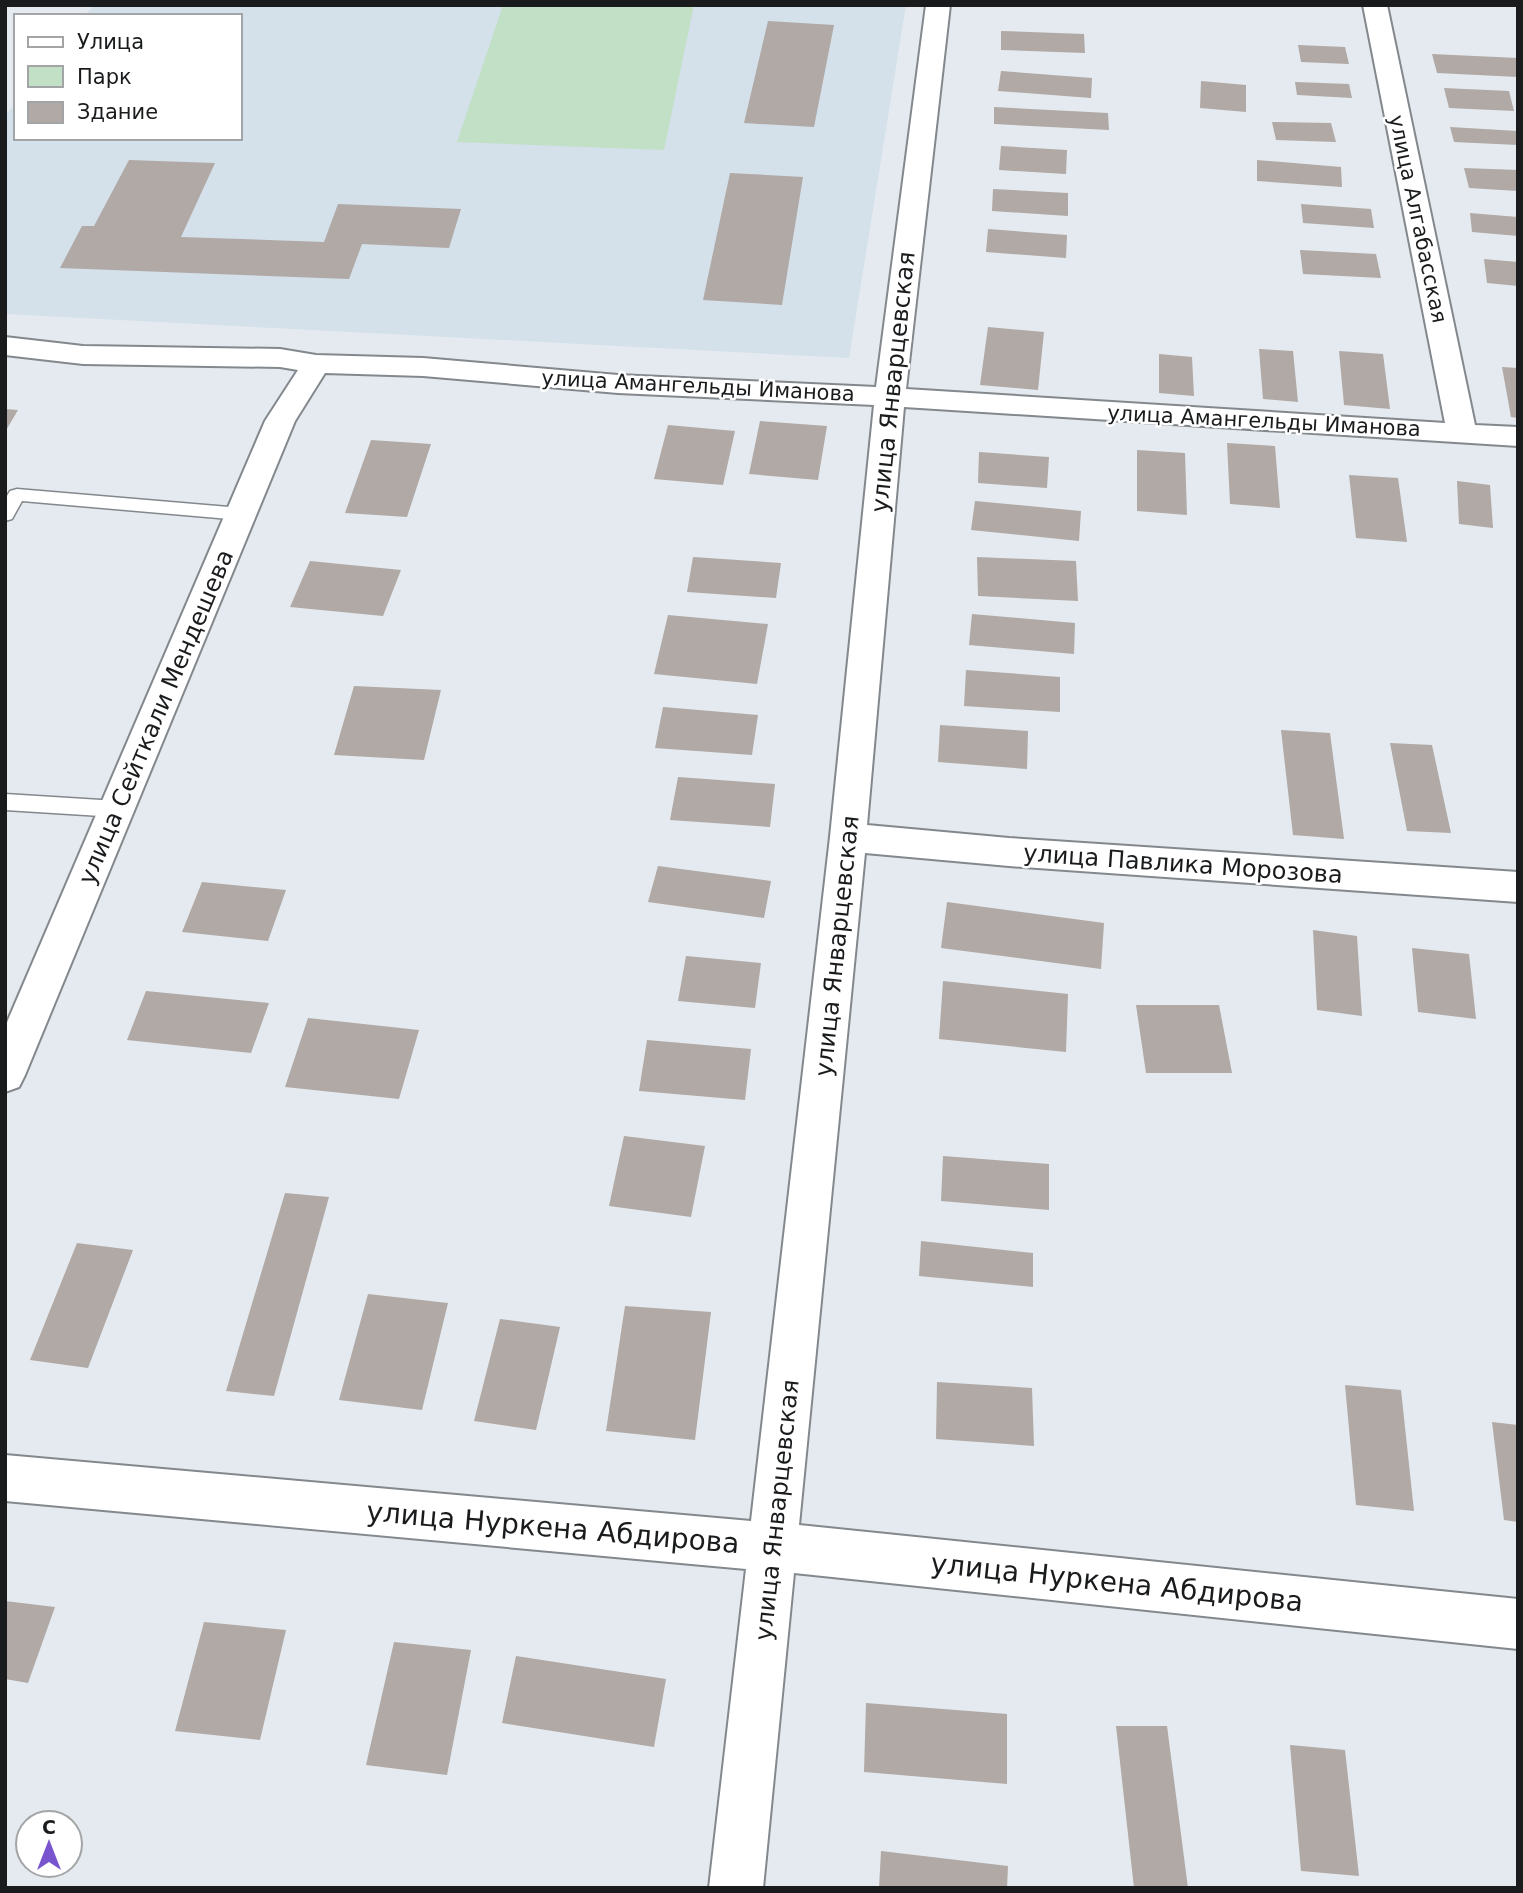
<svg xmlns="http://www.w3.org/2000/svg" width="1523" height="1893" font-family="'DejaVu Sans',sans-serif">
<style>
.built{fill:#d4e0ea}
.green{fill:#c1e0c5}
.building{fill:#b0a9a5}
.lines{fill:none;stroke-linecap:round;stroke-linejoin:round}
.service-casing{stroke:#83888d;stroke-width:3}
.minor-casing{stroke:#83888d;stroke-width:4}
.service{fill:#fff;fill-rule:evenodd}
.minor{fill:#fff;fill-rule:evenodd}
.labels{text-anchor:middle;stroke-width:5;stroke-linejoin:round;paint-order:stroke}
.far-street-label{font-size:21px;fill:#191b1d;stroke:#fff}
.street-label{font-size:24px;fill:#191b1d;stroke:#fff}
.near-street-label{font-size:28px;fill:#191b1d;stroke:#fff}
</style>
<rect width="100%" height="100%" fill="#e4eaef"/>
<path class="built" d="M94,5h812l-57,353 -844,-44v-198l11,-13v35h224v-122h-155z"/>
<path class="green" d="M503,5h191l-30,145 -207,-8z"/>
<path class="building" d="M768,21l66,4 -20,102 -70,-4z
M1001,31l83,3 1,19 -84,-3z
M1298,45l47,2 4,17 -48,-2z
M1432,54l86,4v19l-81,-4z
M1001,71l91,7 -1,20 -93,-7z
M1201,81l45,4v27l-46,-4z
M1295,82l54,2 3,14 -55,-3z
M1444,88l65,3 5,20 -65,-3z
M994,107l114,6 1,17 -115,-6z
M1272,122l59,1 5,19 -60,-2z
M1450,127l68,4v14l-64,-3z
M1001,146l66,4 -1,24 -67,-4z
M129,160l86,3 -34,74 143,5 14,-38 123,5 -12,39 -87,-4 -13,35 -289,-11 22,-42h12z
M1257,160l84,7 1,20 -85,-6z
M1464,168l54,2v21l-49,-3z
M730,173l73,4 -21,128 -79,-5z
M993,189l75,4v23l-76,-5z
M1301,204l70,5 3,19 -71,-5z
M1470,213l48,4v19l-46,-4z
M988,229l79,6 -1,23 -80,-6z
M1300,250l76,4 5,24 -78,-4z
M1484,259l34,3v24l-31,-3z
M988,327l56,5 -6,58 -58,-5z
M1259,349l34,2 5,51 -35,-3z
M1339,351l44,3 7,55 -46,-4z
M1159,354l33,3 2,39 -35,-3z
M1502,367l16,1v50l-7,-1z
M5,409l13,1 -13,22z
M760,421l67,5 -9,54 -69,-6z
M668,425l67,6 -12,54 -69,-6z
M371,440l60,4 -24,73 -62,-4z
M1227,443l48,3 5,62 -50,-4z
M1137,450l48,3 2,62 -50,-4z
M979,452l70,5 -2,31 -69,-5z
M1349,475l49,3 9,64 -51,-4z
M1457,481l33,4 3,43 -34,-4z
M975,501l106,10 -2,30 -108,-11z
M693,557l88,6 -5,35 -89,-6z
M977,557l99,4 2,40 -100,-5z
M310,561l91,9 -18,46 -93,-9z
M972,614l103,9 -1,31 -105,-9z
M668,615l100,9 -11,60 -103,-10z
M966,670l94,7v35l-96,-6z
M354,686l87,4 -17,70 -90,-5z
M663,707l95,8 -6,40 -97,-7z
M940,725l88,6 -1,38 -89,-7z
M1281,730l49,3 14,106 -51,-4z
M1390,743l42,2 19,88 -44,-2z
M678,777l97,7 -5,43 -100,-7z
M658,866l113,15 -7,37 -116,-16z
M202,882l84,8 -18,51 -86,-9z
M947,902l157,21 -3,46 -160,-21z
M1313,930l44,6 5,80 -45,-6z
M1412,948l57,6 7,65 -58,-7z
M686,956l75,7 -6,45 -77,-7z
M943,981l125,13 -2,58 -127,-13z
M146,991l123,12 -18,50 -124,-13z
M1136,1005h83l13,68h-86z
M308,1018l111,12 -20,69 -114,-12z
M647,1040l104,9 -6,51 -106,-9z
M624,1136l81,10 -14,71 -82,-11z
M943,1156l106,8v46l-108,-9z
M285,1193l44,4 -55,199 -48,-5z
M921,1241l112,12v34l-114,-11z
M77,1243l56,7 -45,118 -58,-8z
M368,1294l80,9 -26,107 -83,-10z
M625,1306l86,6 -16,128 -89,-9z
M500,1319l60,8 -24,103 -62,-9z
M937,1382l95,6 2,58 -98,-7z
M1345,1385l56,5 13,121 -58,-6z
M1492,1422l26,3v97l-14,-2z
M5,1601l50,6 -27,76 -23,-4z
M204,1622l82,8 -26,110 -85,-9z
M394,1642l77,8 -24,125 -81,-10z
M516,1656l150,23 -12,68 -152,-24z
M866,1703l141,11v70l-143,-12z
M1116,1726h51l21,162h-54z
M1290,1745l55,5 14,126 -58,-5z
M881,1851l127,15 -1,22h-128z"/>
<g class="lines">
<defs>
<path id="service" d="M17,489l224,19 7,2 2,4 -2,4 -7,2 -219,-19 -10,18 -7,2v-22l5,-8z
M5,794l112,7 8,2 3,6 -3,6 -8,2 -112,-7z"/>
<path id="minor" d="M926,5h24l-44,384 539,34 -82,-418h24l88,420 43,2v19l-614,-39 -37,418 142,13 509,34v30l-509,-36 -144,-13 -66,672 719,74v50l-724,-76 -31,315h-54l37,-319 -741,-68v-46l746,66 79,-684 44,-432 -256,-12 -195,-17 -98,-3 -30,48 -270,654 -6,12 -14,5v-65l260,-606 33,-51 -18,-3 -197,-3 -78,-9v-18l78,9 197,3 36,6 107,3 195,17 258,12z"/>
</defs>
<use href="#service" class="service-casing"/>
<use href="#minor" class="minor-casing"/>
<use href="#service" class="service"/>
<use href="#minor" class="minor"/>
</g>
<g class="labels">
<g class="far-street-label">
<text transform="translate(1418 219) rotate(78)" y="7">улица Алгабасская</text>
<text transform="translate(698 386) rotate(3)" y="7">улица Амангельды Иманова</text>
<text transform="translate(1264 421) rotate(3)" y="7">улица Амангельды Иманова</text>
</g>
<g class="street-label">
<text transform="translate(893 382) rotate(-84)" y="8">улица Январцевская</text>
<text transform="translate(156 717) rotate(-67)" y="8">улица Сейткали Мендешева</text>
<text transform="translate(1183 864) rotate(4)" y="8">улица Павлика Морозова</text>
<text transform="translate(837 946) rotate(-84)" y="8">улица Январцевская</text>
<text transform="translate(777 1510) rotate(-84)" y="8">улица Январцевская</text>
</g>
<g class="near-street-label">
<text transform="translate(553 1527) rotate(5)" y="10">улица Нуркена Абдирова</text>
<text transform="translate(1117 1582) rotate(6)" y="10">улица Нуркена Абдирова</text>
</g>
</g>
<rect width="1523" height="1893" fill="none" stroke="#191b1d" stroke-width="14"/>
<rect x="14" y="14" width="228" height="126" fill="#ffffff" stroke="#a3a4a5" stroke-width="2"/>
<rect x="28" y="37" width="35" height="10" fill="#ffffff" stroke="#a3a4a5" stroke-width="2"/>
<text x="77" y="49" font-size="21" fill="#191b1d">Улица</text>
<rect x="28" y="66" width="35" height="21" fill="#c1e0c5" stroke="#a3a4a5" stroke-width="2"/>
<text x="77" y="84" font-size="21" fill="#191b1d">Парк</text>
<rect x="28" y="102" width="35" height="21" fill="#b0a9a5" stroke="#a3a4a5" stroke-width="2"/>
<text x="77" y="119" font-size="21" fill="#191b1d">Здание</text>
<g transform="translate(49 1844)"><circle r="33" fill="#ffffff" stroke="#a3a4a5" stroke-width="2"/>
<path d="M0-5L12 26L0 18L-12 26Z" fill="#7855cf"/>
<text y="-10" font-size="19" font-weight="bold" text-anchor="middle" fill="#191b1d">С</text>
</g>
</svg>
